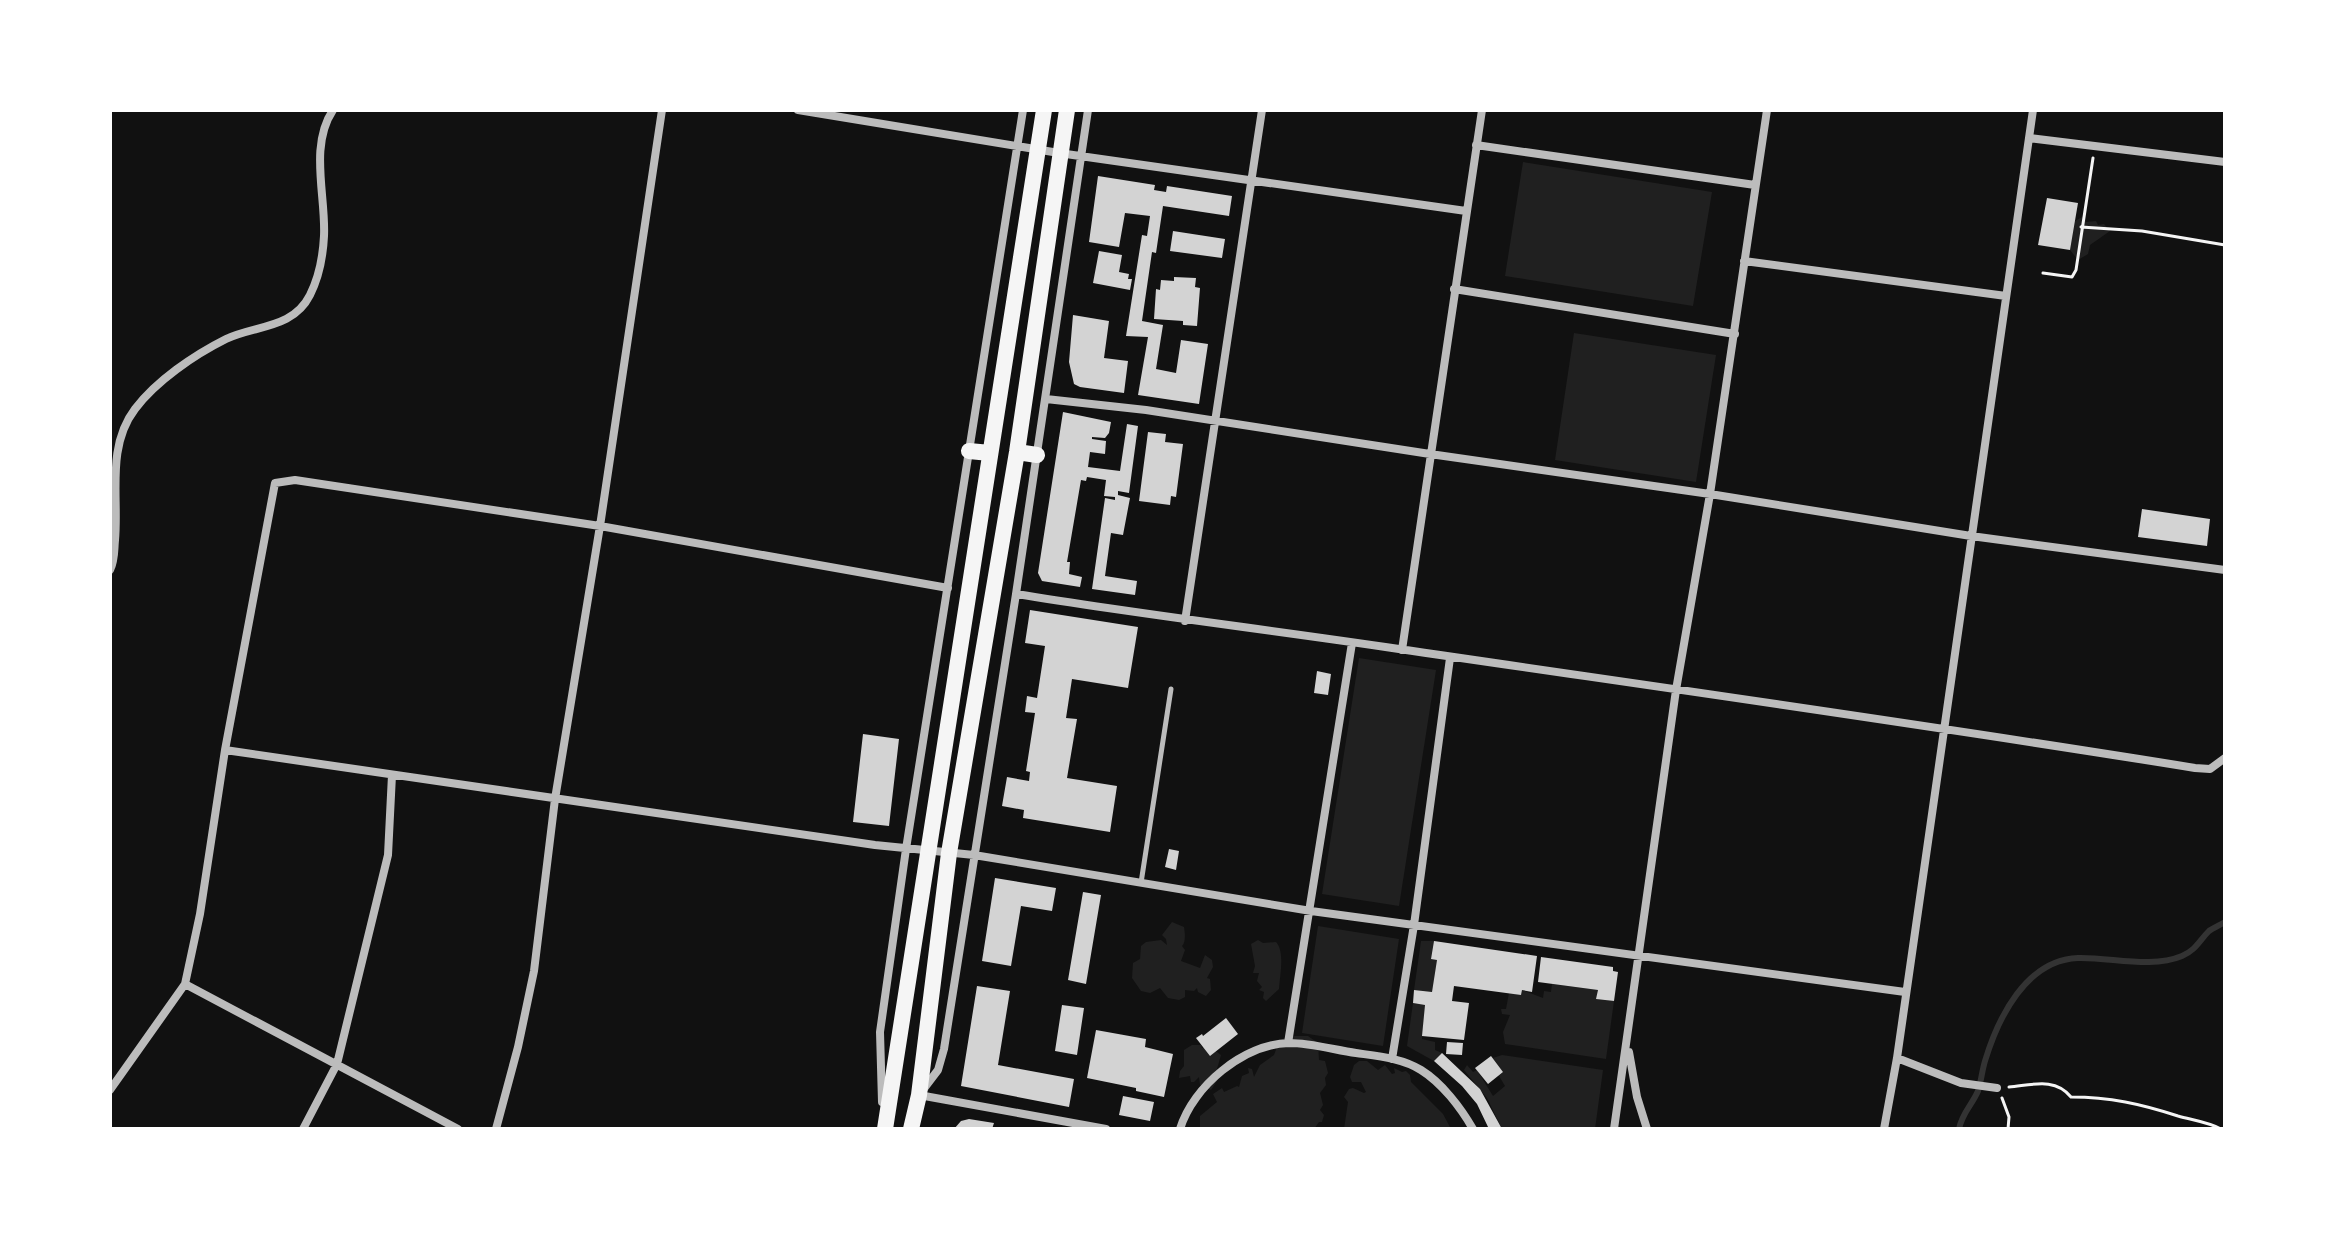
<svg xmlns="http://www.w3.org/2000/svg" width="2335" height="1239" font-family="'Fira Sans Condensed',sans-serif">
<style>
.green{fill:#202020}
.lines{fill:none;stroke-linecap:round;stroke-linejoin:round}
.stream{stroke:#333;stroke-width:6}
.building{fill:#d3d3d3}
.path{stroke:#f5f5f5;stroke-width:3}
.service{stroke:#bcbcbc;stroke-width:5}
.minor{stroke:#bcbcbc;stroke-width:8}
.trunk{stroke:#f5f5f5;stroke-width:16}
</style>
<rect width="100%" height="100%" fill="#111"/>
<path class="green" d="M1523,162l189,30 -19,114 -188,-30z
M2084,216l2,6 10,-1 2,4 6,-1 6,7 -20,14 -2,9 -10,6 -8,-10 5,-29z
M1574,333l142,22 -20,127 -141,-22z
M1359,658l77,12 -37,236 -77,-12z
M1172,922l12,5c1,6 2,15 -2,19l3,4 -4,11 19,7 5,-13 7,5 1,7 -6,11 3,1 1,11 -5,6 -8,-4 -1,-4 -3,3 -9,-1v7l-6,3 -11,-2 -8,-10 -10,5 -9,-2 -9,-13 1,-15 7,-4 1,-13 5,-4 15,-2 6,5 -1,-6 -4,-4z
M1318,926l81,13 -16,107 -81,-13z
M1258,940l5,3 13,-1c9,10 4,32 3,47l-13,12 -3,-3 1,-6 -5,-2 3,-3 -5,-6 2,-8h-6l2,-7 -4,-22z
M1421,941h13l-3,17 6,2 -5,32 -18,-2z
M1552,984l46,6 -1,9 17,2 -8,58 -101,-15 -2,-12 7,-17 -8,-1 -1,-5h5l3,-16 12,2 1,-5 21,8 1,-7 7,1z
M1413,1003l12,2 -3,34 13,3v8l7,3 -8,8 -27,-15z
M1295,1036h13l10,7 1,17 6,1 3,12 -3,5 1,7 -6,8 3,12 -3,5 4,5 -2,7h-3l-5,7h-114v-13l17,-14 -4,-8 9,-6 2,4 13,-6 2,1 3,-11 7,-3 -1,-5 4,1 2,8 6,-12 14,-10 4,-11 6,-6z
M1192,1045h9l1,3 7,-2 12,9 -4,14 4,6 -10,15 -11,-5 -1,-8 -5,5h-3l-1,-6 -11,2 1,-7 4,-5v-16z
M1502,1055l101,15 -8,59h-93l-15,-31 -23,-28 3,-5 6,7 4,-2 16,26 12,-10 -6,-10 4,-4 -10,-14z
M1359,1061h8l11,9 7,-5 7,9 3,-1 -1,-5 8,4 4,-1 4,4 1,7 32,32 8,15h-107l4,-27 -4,-5 5,-8 4,-1 11,5 2,-1 -5,-10h-9l-2,-5 4,-12z"/>
<g class="lines">
<path class="stream" d="M1959,1129c3,-16 13,-24 19,-38 3,-9 4,-20 7,-30 13,-43 41,-101 93,-103 33,-1 73,11 104,-2 14,-6 17,-15 27,-25 4,-3 11,-6 16,-9"/>
</g>
<path class="building" d="M1098,176l57,9 -1,5 12,2 1,-6 65,10 -3,20 -66,-10 -7,47 -4,-1 -10,69 21,4 -7,44 20,4 5,-33 27,4 -9,60 -61,-9 10,-58 -22,-1 16,-101 5,1 3,-20 -25,-3 -6,34 -30,-5z
M2047,198l31,5 -8,47 -32,-5z
M1173,231l52,8 -3,19 -52,-7z
M1099,251l23,4 -3,17 10,2 -1,5h4l-2,11 -37,-7z
M1174,277l22,1 -1,9 5,1 -3,38 -14,-1v-4l-29,-2 2,-30 4,1 1,-10 13,1z
M1073,315l36,6 -5,37 24,3 -4,32 -44,-6 -6,-3 -5,-22z
M1063,412l48,10 -2,11 -4,5 -13,-1v2l14,2 -1,13 -15,-2 -2,15 32,4 7,-47 11,2 -9,67 -11,-2v4l12,3 -7,37 -12,-2 -6,43 32,5 -2,14 -43,-6 13,-91 10,2v-3l-11,-1 2,-16 -19,-3 -1,4 -5,-1 -14,82h3l-1,12 13,3 -2,10 -38,-6 -4,-8z
M1148,432l18,2 -1,8 18,2 -7,53 -5,-1 -1,9 -31,-4z
M2142,509l68,10 -3,27 -69,-9z
M1030,610l108,17 -10,61 -56,-9 -6,39 11,1 -10,59 50,8 -7,46 -87,-14 1,-8 -22,-4 5,-29 22,4 1,-9 -4,-1 9,-58 -10,-1 2,-16 10,2 8,-52 -20,-3z
M1317,671l14,3 -3,21 -14,-2z
M863,734l36,5 -10,87 -36,-4z
M1169,849l10,2 -3,19 -11,-3z
M995,878l61,10 -4,23 -31,-5 -10,60 -29,-5z
M1083,892l18,3 -15,89 -18,-4z
M1434,941l103,15 -5,36 -10,-2 -1,5 -67,-9 -2,15 17,2 -5,37 -42,-4 3,-31 -12,-2 1,-13 18,2 5,-32 -6,-1z
M1541,957l72,10v4l5,1 -4,29 -18,-2 2,-9 -60,-8z
M977,986l33,5 -12,74 76,14 -5,28 -108,-21z
M1062,1005l22,3 -7,47 -22,-4z
M1226,1018l12,16 -28,22 -14,-18 6,-4 1,2z
M1096,1030l50,9 -1,8 28,7 -9,43 -28,-6v-3l-49,-10z
M1447,1042l16,1 -1,12 -16,-1z
M1442,1053l38,36 22,40h-13l-12,-25 -15,-18 -28,-25z
M1491,1056l12,16 -15,12 -13,-16z
M1123,1096l31,6 -4,19 -31,-6z
M969,1119l25,4 -2,6h-38l7,-8z"/>
<g class="lines">
<path class="path" d="M2081,227l61,4 83,14
M2043,273l29,4 4,-7 17,-112
M2009,1087c23,-2 46,-10 62,10 39,0 70,7 107,19 14,4 30,6 43,13
M2002,1098l7,19 -1,12"/>
<path class="service" d="M1141,883l30,-194"/>
<path class="minor" d="M798,110l261,43 407,58
M1088,110l-72,484 -72,455 -6,21 -19,25 187,34
M2029,138l196,24
M1476,145l279,40
M1744,261l262,35
M1454,289l281,45
M1046,399l100,11 284,44 280,40 261,42 254,34
M110,570c5,-10 4,-20 5,-30 4,-43 -9,-93 20,-131 21,-28 59,-54 91,-70 29,-14 67,-10 84,-44 9,-18 13,-39 14,-59 2,-40 -15,-90 9,-126
M1016,594c128,21 256,36 383,55 266,39 531,76 796,119l15,1 15,-11
M1185,621l77,-511
M1402,650l80,-540
M225,750l650,95 99,10 337,56 594,81
M185,984l273,145
M1288,1043l64,-400
M1629,1052l8,45 10,32
M1897,1058l64,25 36,5
M1392,1059l22,-134 36,-267
M110,1090l75,-106 15,-70 25,-164 50,-267 20,-3 305,46 348,62
M882,1102l-2,-70 26,-183 117,-739
M303,1129l34,-65 51,-209 4,-80
M496,1129l22,-82 16,-76 21,-172 45,-273 62,-416
M1180,1129c13,-43 64,-85 109,-86 22,0 46,7 67,10 21,3 46,5 65,17 21,13 40,38 52,59
M1614,1129l62,-439 34,-196 57,-384
M1884,1129l13,-71 136,-948"/>
<path class="trunk" d="M969,451l21,2
M1017,452l20,3
M885,1129l159,-1019
M911,1129l8,-34 30,-242 68,-401 50,-342"/>
</g>
<rect width="2335" height="1239" fill="none" stroke="#ffffff" stroke-width="224"/>
</svg>
